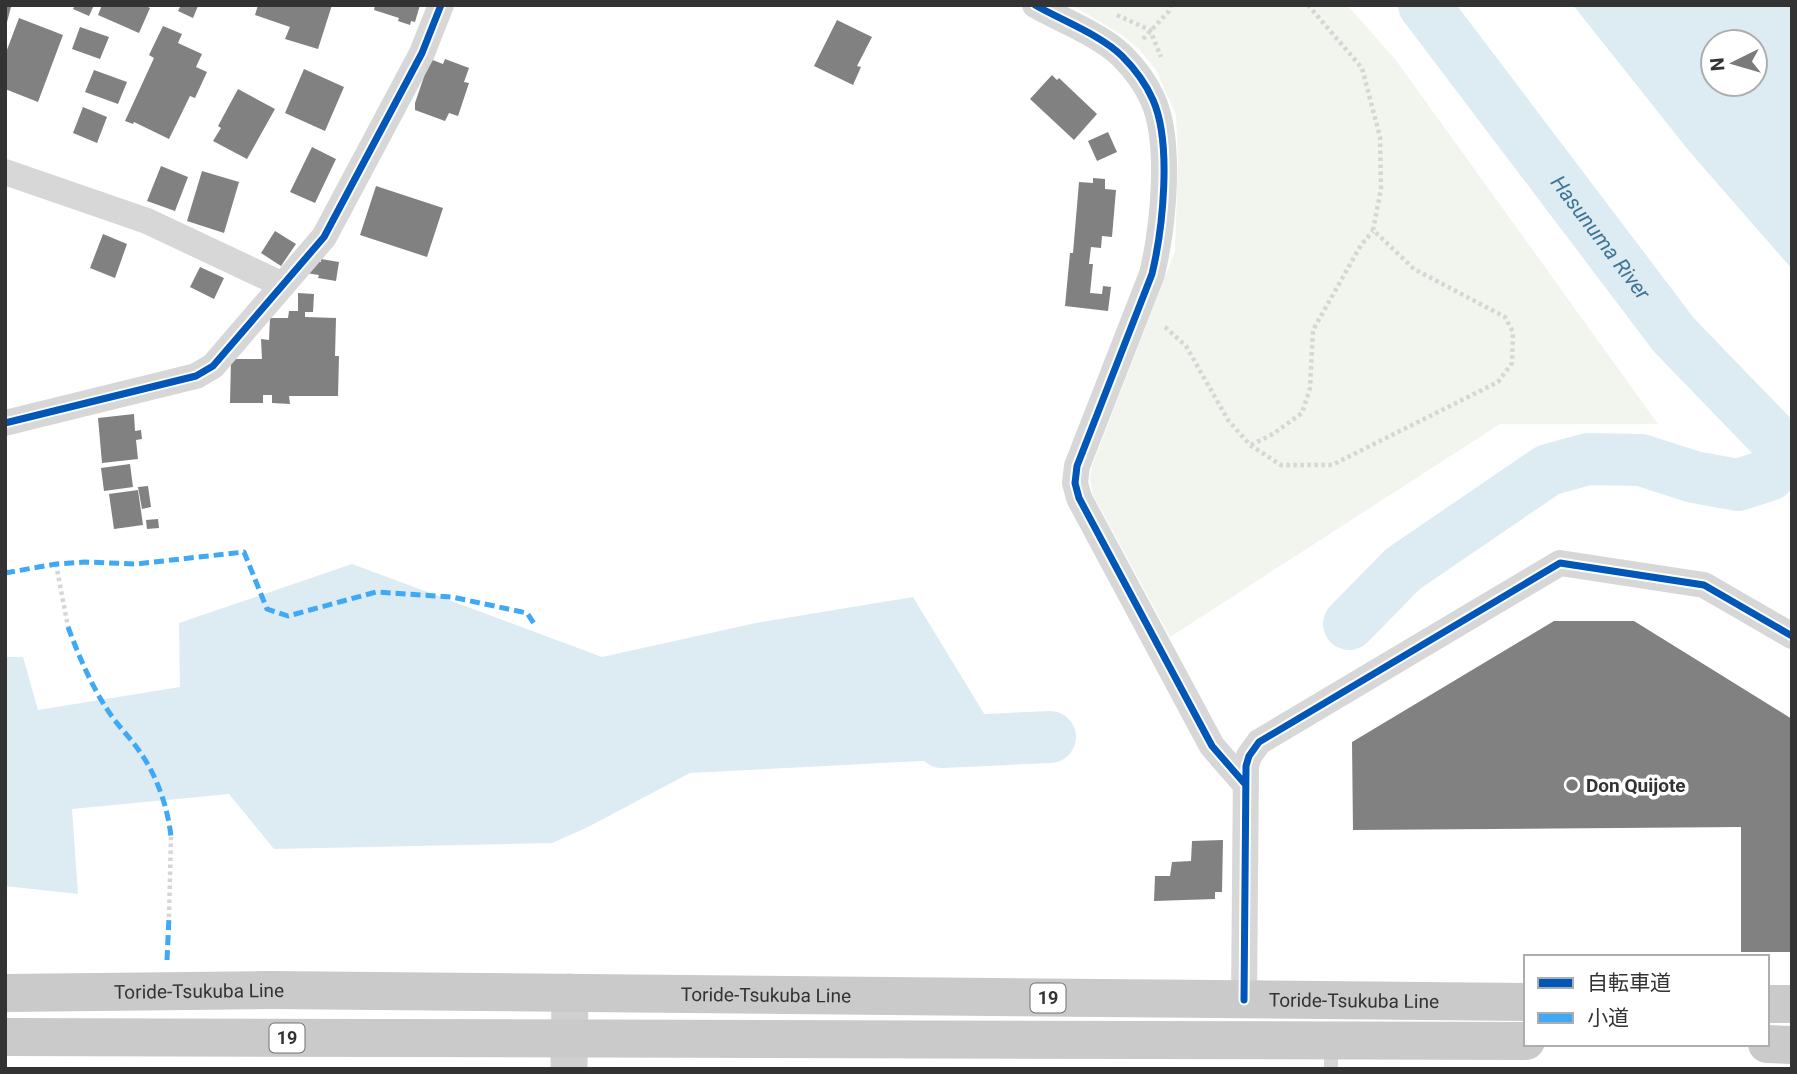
<svg xmlns="http://www.w3.org/2000/svg" width="1797" height="1074" font-family="Roboto,'Noto Sans JP',sans-serif">
<style>
.green{fill:#f1f5ed}
.water{fill:#ddebf3;fill-rule:evenodd}
.lines{fill:none;stroke-linecap:round;stroke-linejoin:round}
.river{stroke:#ddebf3;stroke-width:52}
.building{fill:#818181}
.path{stroke:#d6d6d6;stroke-width:4.5;stroke-dasharray:3.5 3.5;stroke-linecap:butt}
.lane{stroke:#d7d7d7;stroke-width:14}
.street{stroke:#d7d7d7;stroke-width:26}
.secondary{stroke:#d0d0d0;stroke-width:37}
.primary{stroke:#cacaca;stroke-width:38}
.quiet{stroke:#3fa9f5;stroke-width:5;stroke-dasharray:10 5;stroke-linecap:butt}
.cycleway-casing{stroke:#fff;stroke-width:11}
.cycleway{stroke:#0057b8;stroke-width:7}
.poi-dot{fill:#7a7a7a;stroke:#fff;stroke-width:2.5}
.labels{text-anchor:middle;stroke-width:7;stroke-linejoin:round;paint-order:stroke}
.shield{fill:#fff;stroke:#707070;stroke-width:2}
.shield-label{font-size:18px;font-weight:bold;fill:#333}
.poi-label{font-size:19px;font-weight:bold;fill:#333;stroke:#fff;text-anchor:start}
.street-label{font-size:19px;fill:#333;stroke:#fff}
.water-label{font-size:21px;font-style:italic;fill:#3f7597;stroke:#fff}
</style>
<rect width="100%" height="100%" fill="#fff"/>
<path class="green" d="M1072,5h275l48,54 263,365h-158l-330,213 -78,-144 -2,-14 2,-13 83,-215 3,-92 -2,-44 -20,-45 -17,-21 -17,-14z"/>
<path class="water" d="M1573,5h219v264l-103,-118zM1713,42h42v42h-42z
M352,564l250,93 154,-34 157,-26 73,120 51,38 -347,18 -104,55 -34,15 -278,6 -45,-55 -157,15 6,85 -73,-8v-229h18l15,53 142,-23 -1,-64z"/>
<g class="lines">
<g class="river">
<path id="s1" d="M1424,5l250,330 118,122"/>
<path d="M1349,624l54,-55 145,-99 40,-11 53,1 53,17 44,8 31,-10 15,-23"/>
<path d="M942,742l108,-5"/>
</g>
</g>
<path class="building" d="M75,5h19l-5,11 -16,-7z
M102,5h42l6,3 -11,25 -41,-18z
M181,5l17,1 -5,12 -15,-7z
M258,5h74l-14,44 -33,-10 5,-12 -35,-12z
M375,5h45l-5,17 -4,-1 -1,4 -12,-4 1,-3 -25,-8z
M5,6l6,1 -5,19h-1z
M19,18l44,17 -25,67 -33,-13v-34z
M837,20l35,17 -15,29 4,1 -8,18 -39,-19z
M163,26l19,8 -4,9 24,11 -6,13 11,5 -12,26 -5,-2 -21,43 -35,-17 -1,2 -8,-3 29,-63 -5,-3z
M80,27l29,10 -9,22 -28,-10z
M430,59l13,5 2,-5 24,9 -5,14 5,1 -11,33 -9,-3 -4,8 -30,-11v-7z
M304,69l40,18 -19,44 -40,-18z
M94,70l33,12 -9,22 -33,-12z
M1052,75l5,5 2,-2 38,36 -23,26 -44,-41z
M238,89l37,20 -28,50 -34,-18 8,-13 -3,-2z
M83,107l24,10 -10,26 -24,-10z
M1108,132l9,20 -20,9 -9,-20z
M312,147l24,12 -21,44 -25,-11z
M161,166l27,11 -13,34 -28,-10z
M202,171l37,11 -15,51 -37,-12z
M1093,178l12,1v10l11,1 -4,47 -10,-1 -1,12 -10,-1 -2,17h4l-3,29 12,1 1,-8 8,1 -3,24 -43,-5 5,-53h3l6,-71 14,1z
M376,186l67,22 -16,49 -67,-22z
M275,231l21,13 -15,22 -20,-13z
M103,234l24,10 -12,34 -25,-10z
M321,259l18,3 -3,19 -18,-3 1,-3 -13,-2 10,-12 5,1z
M200,267l24,11 -10,21 -24,-12z
M298,293l16,1 -1,18h-8v5l31,1 -1,38h4l-1,40h-49l1,8 -18,-1v-8h-9v8h-33l1,-44h31l-1,-20 8,1 1,-22h18l1,-7h9z
M134,414l1,17 6,-1 1,9 -6,1 2,19 -36,4 -4,-45z
M130,464l3,23 -29,4 -3,-23z
M148,486l3,21 -9,2 -4,-22z
M138,490l5,35 -29,4 -5,-35z
M158,519l1,9 -12,1 -1,-9z
M1554,621h80l158,98v233h-51v-125l-388,3 -1,-88z
M1223,840l-1,52h-7v7l-61,2 1,-25h15l2,-14 19,-1 1,-20z"/>
<g class="lines">
<path class="path" d="M1117,15l33,15 11,27
M1143,39l26,-28 2,-6
M1165,327l21,19 42,74 22,25 31,20h51l166,-83 14,-19 1,-31 -8,-15 -91,-48 -41,-39 8,-41 -1,-52 -18,-69 -54,-63
M1251,445l22,-11 29,-21 8,-25 3,-58 48,-85 12,-14
M56,564l12,63
M169,917l2,-80"/>
<path class="lane" d="M1331,1069v-26"/>
<path class="street" d="M1035,5c26,15 66,30 87,51 12,12 24,28 31,44 19,43 10,128 -1,174l-75,192 -2,17 4,15 133,248 33,38
M5,172l142,49 136,64
M5,423l191,-47 17,-10 111,-129 98,-184 19,-48
M1244,1000l2,-234 3,-10 10,-14 301,-179 144,22 88,51"/>
<path class="secondary" d="M569,1069l1,-77"/>
<g class="primary">
<path id="s2" d="M5,993l264,-3 1257,12"/>
<path d="M1767,1004h25"/>
<path d="M5,1037l1521,4"/>
<path d="M1767,1044l25,1"/>
</g>
<path class="quiet" d="M5,573l51,-9 29,-2 51,2 108,-12 23,57 21,7 88,-24 76,5 75,16 8,12
M68,627c12,32 25,63 45,91 9,12 19,22 27,34 17,24 28,56 31,85
M167,960l2,-43"/>
<defs>
<path id="cycleway" d="M1035,5c26,15 66,30 87,51 12,12 24,28 31,44 19,43 10,128 -1,174l-75,192 -2,17 4,15 133,248 33,38
M5,423l191,-47 17,-10 111,-129 98,-184 19,-48
M1244,1000l2,-234 3,-10 10,-14 301,-179 144,22 88,51"/>
</defs>
<use href="#cycleway" class="cycleway-casing"/>
<use href="#cycleway" class="cycleway"/>
</g>
<circle class="poi-dot" cx="1572" cy="785" r="7"/>
<g class="labels">
<g class="shield">
<rect x="1030.5" y="983.5" width="35" height="29" rx="5"/>
<rect x="269.5" y="1023.5" width="35" height="29" rx="5"/>
</g>
<g class="shield-label">
<text x="1048" y="1004">19</text>
<text x="287" y="1044">19</text>
</g>
<g class="poi-label">
<text x="1586" y="792">Don Quijote</text>
</g>
<g class="street-label">
<text dy="7" stroke="none"><textPath href="#s2" startOffset="194">Toride-Tsukuba Line</textPath></text>
<text dy="7" stroke="none"><textPath href="#s2" startOffset="761">Toride-Tsukuba Line</textPath></text>
<text dy="7" stroke="none"><textPath href="#s2" startOffset="1349">Toride-Tsukuba Line</textPath></text>
</g>
<g class="water-label">
<text dy="7" stroke="none"><textPath href="#s1" startOffset="292">Hasunuma River</textPath></text>
</g>
</g>
<rect width="1797" height="1074" fill="none" stroke="#333333" stroke-width="14"/>
<rect x="1524" y="955" width="245" height="91" fill="#ffffff" stroke="#adadad" stroke-width="2"/>
<rect x="1538" y="978" width="35" height="10" fill="#0057b8" stroke="#adadad" stroke-width="2"/>
<text x="1587" y="990" font-size="21" fill="#333333">自転車道</text>
<rect x="1538" y="1013" width="35" height="10" fill="#3fa9f5" stroke="#adadad" stroke-width="2"/>
<text x="1587" y="1025" font-size="21" fill="#333333">小道</text>
<g transform="translate(1734 63) rotate(265)"><circle r="33" fill="#ffffff" stroke="#adadad" stroke-width="2"/>
<path d="M0-5L12 26L0 18L-12 26Z" fill="#7a7a7a"/>
<text y="-10" font-size="19" font-weight="bold" text-anchor="middle" fill="#333333">N</text>
</g>
</svg>
